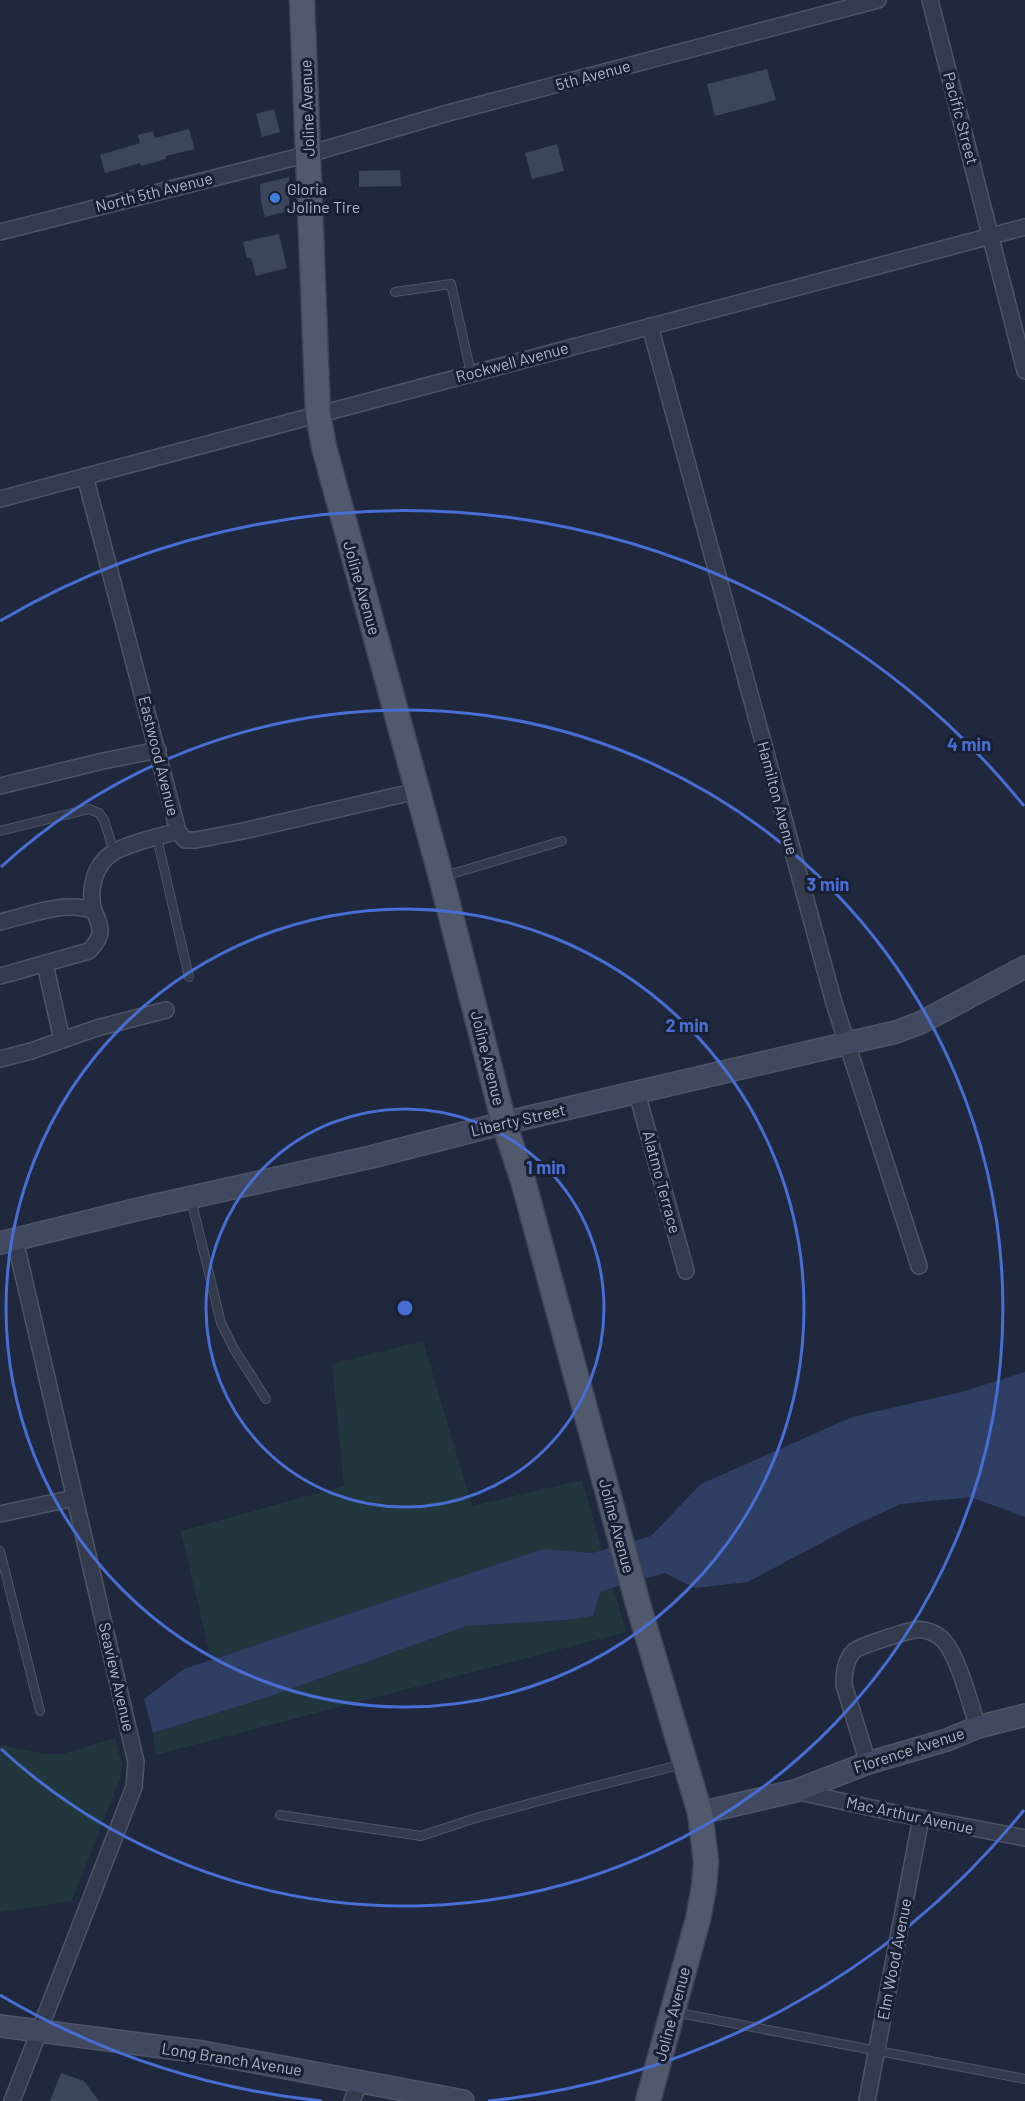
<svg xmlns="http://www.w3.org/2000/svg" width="1025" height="2101" font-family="Barlow,sans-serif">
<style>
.green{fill:#21373d}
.water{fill:#2f3f63}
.building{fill:#3b465c}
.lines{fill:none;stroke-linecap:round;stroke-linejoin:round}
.lane-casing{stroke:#4e5567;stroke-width:10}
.street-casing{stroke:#4e5567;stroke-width:18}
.secondary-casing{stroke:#4e5567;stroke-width:24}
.primary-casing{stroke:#3d4455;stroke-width:27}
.lane{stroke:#333b4c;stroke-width:8}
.street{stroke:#333b4c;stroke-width:15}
.secondary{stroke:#414960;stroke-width:21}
.primary{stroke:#51596c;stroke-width:24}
.ring{fill:none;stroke:#486dd3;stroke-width:3}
.shop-dot{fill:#3f7fe0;stroke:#192031;stroke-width:2}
.labels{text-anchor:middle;stroke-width:6;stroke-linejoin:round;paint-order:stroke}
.street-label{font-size:16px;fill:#aeb5c8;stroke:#192031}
.poi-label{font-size:16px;fill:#aeb5c8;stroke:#192031;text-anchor:start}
.centre{fill:#486dd3;stroke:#192031;stroke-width:3}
.ring-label{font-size:18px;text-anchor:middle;font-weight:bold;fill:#486dd3;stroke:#192031;stroke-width:6;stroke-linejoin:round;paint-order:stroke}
</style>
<rect width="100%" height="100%" fill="#1f283c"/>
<path class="green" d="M423,1341l49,165 110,-26 20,70 -10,3 -49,-4 -332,111 -30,-129 163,-45 -12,-122z
M613,1587l13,45 -470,123 -3,-22 115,-36 199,-71 98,-6 28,-4 6,-16 2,-9z
M115,1738l7,28 -2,12 -48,123 -72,11v-167l46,9h16z"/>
<path class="water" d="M1025,1372v145l-54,-20 -70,7 -50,23 -103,55 -53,6 -30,-15 -64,18 -8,25 -28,4 -98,6 -199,71 -115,36 -9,-34 40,-30 359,-120 49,4 59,-17 50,-52 151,-67 109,-25z"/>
<path class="building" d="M767,69l9,31 -61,16 -8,-32z
M274,109l6,23 -18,5 -6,-23z
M189,129l6,20 -29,7v3l-25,7 -1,-3 -35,10 -5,-18 40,-12 -2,-8 15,-4 2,7z
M557,144l7,27 -32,8 -7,-26z
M400,170l1,16 -42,1v-16z
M289,177v34l-24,6 -4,-16 -1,-17z
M279,234l8,34 -31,8 -5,-18h-4l-4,-16z
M61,2073l23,8 15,20h-49z"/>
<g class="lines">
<defs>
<path id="lane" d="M395,292l56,-8 20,89
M0,831l89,-22 10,4 5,7 10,32
M157,838l32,139
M445,876l117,-35
M191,1199l30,124 13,26 32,50
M0,1551l40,160
M280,1815l141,21 55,-18 93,-25 114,-29
M674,2012l351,67"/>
<path id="street" d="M930,0l95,371
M0,232l309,-78 139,-41 430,-113
M650,326l184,677 85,263
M85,476l93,355 7,9h11l47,-9 174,-40
M0,499l1025,-272
M0,786l103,-25 55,-11
M94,911c-6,-21 0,-47 20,-59 17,-10 45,-15 64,-21
M0,922c30,-7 64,-22 94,-11 8,18 10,24 -5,40l-89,25
M45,964l17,76
M0,1059l31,-8 66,-23 69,-18
M637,1093l49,178
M0,1514l74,-16
M868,1763l-24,-78c0,-12 1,-25 10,-34 5,-5 53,-20 61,-21 10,-2 23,4 29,11 15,17 26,63 34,86
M795,1791l100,22 130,25
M12,2101l122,-314 2,-25 -121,-522
M352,2101l8,-19
M867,2101l54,-283"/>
<path id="secondary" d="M0,1243l139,-34 232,-52 133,-34 392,-91 24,-9 105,-56
M700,1813l95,-22 73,-28 79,-23 31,-13 47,-12
M0,2026l202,26 261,49"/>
<path id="primary" d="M302,0l16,414 6,33 117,430 63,246 20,61 114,420 62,209 6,48 -2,26 -6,32 -50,182"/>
</defs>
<use href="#lane" class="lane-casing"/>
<use href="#street" class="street-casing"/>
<use href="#secondary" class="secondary-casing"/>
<use href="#primary" class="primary-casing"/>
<use href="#lane" class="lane"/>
<use href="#street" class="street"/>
<use href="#secondary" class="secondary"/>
<use href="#primary" class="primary"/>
</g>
<g class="ring">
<circle cx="405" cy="1308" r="199"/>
<circle cx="405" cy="1308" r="399"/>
<path d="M1 867A598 598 0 1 1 1 1749"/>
<path d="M1024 1810A797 797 0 0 1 488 2101M322 2101A797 797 0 0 1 0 1995M0 621A797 797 0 0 1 1024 806"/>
</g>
<circle class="shop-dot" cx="275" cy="198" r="6"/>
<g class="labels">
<g class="street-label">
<text transform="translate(593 75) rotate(-15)" y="6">5th Avenue</text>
<text transform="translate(307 108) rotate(-92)" y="6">Joline Avenue</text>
<text transform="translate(961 118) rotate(75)" y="6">Pacific Street</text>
<text transform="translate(154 192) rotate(-14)" y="6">North 5th Avenue</text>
<text transform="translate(512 362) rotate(-15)" y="6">Rockwell Avenue</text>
<text transform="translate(362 588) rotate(74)" y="6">Joline Avenue</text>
<text transform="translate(159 756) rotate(76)" y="6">Eastwood Avenue</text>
<text transform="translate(778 798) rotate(75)" y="6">Hamilton Avenue</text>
<text transform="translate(488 1058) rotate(76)" y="6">Joline Avenue</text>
<text transform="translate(518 1120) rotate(-13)" y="6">Liberty Street</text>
<text transform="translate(662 1182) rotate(75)" y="6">Alatmo Terrace</text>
<text transform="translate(617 1526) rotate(75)" y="6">Joline Avenue</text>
<text transform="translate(117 1677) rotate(77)" y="6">Seaview Avenue</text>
<text transform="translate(909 1750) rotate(-18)" y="6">Florence Avenue</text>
<text transform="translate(910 1815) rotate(12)" y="6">Mac Arthur Avenue</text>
<text transform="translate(894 1959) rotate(-79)" y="6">Elm Wood Avenue</text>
<text transform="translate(672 2014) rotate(-75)" y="6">Joline Avenue</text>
<text transform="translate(232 2059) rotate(9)" y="6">Long Branch Avenue</text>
</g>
<g class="poi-label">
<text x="287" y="195">Gloria<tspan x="287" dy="18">Joline Tire</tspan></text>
</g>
</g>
<circle cx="405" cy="1308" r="9" class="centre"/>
<g class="ring-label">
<text x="969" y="751">4 min</text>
<text x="828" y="891">3 min</text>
<text x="687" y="1032">2 min</text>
<text x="546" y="1174">1 min</text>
</g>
</svg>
